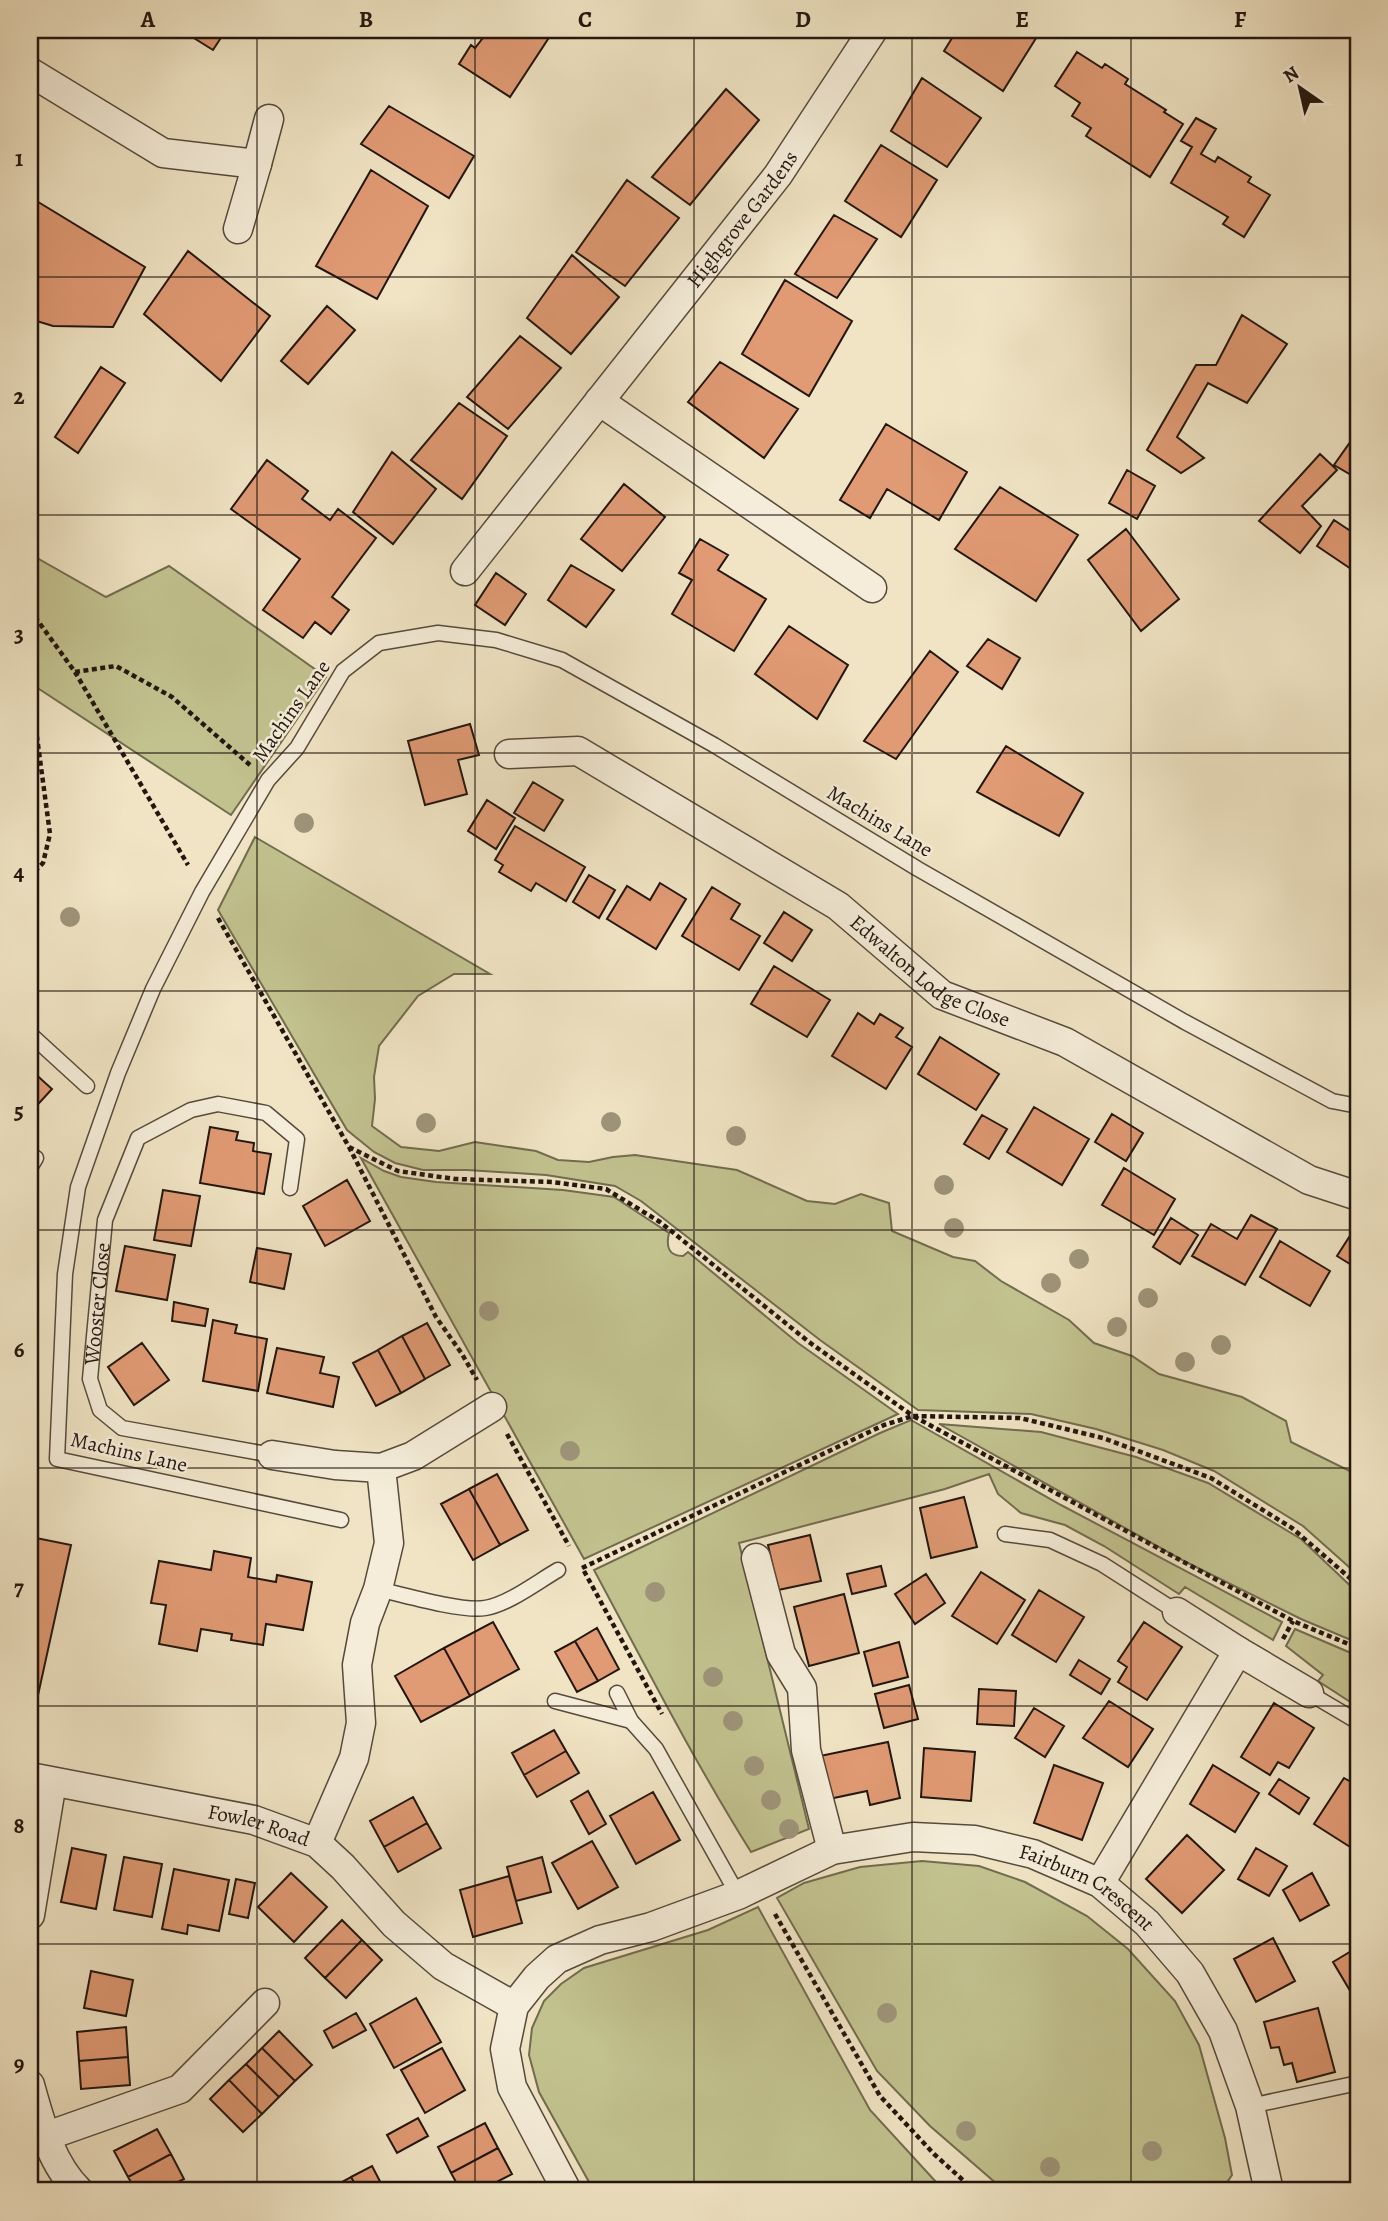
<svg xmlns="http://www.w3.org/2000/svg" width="1388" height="2221" font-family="Alegreya,serif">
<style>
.green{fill:#c2c28f;stroke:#726c4f;stroke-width:2}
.building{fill:#e09a74;stroke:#23160f;stroke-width:2}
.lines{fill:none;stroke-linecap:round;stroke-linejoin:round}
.service-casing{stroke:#564a3c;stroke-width:17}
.minor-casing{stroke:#564a3c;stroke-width:31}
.path{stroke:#23160f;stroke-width:4.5;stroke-dasharray:5 3.5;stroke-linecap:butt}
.service{stroke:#f5edd9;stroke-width:14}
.minor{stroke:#f5edd9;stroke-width:28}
.tree{fill:#9e9479}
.grid{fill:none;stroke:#23160f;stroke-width:2;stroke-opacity:0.55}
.labels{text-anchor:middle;stroke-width:5;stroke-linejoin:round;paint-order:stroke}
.street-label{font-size:21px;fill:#23160f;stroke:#f5edd9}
.neatline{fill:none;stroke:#23160f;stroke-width:2.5}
.grid-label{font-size:23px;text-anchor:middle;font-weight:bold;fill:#23160f}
</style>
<rect width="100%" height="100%" fill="#f0e4c4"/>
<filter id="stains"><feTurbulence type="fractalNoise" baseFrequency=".00286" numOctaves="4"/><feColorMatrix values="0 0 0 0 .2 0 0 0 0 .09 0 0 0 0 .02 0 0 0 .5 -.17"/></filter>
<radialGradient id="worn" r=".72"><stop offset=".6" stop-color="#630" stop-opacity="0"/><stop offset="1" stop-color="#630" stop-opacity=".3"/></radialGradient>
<path class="green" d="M30,554l76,43 63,-31 157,111 -95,138 -201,-132z
M255,837l235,137h-36l-36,22 -39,50 -5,31 1,22 -3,27 29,21 38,4 36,-9 61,9 22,9 31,2 24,-5 22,-2 102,15 70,31 28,3 26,-10 28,9 3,28 61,26 22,4 26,20 68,39 25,23 38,13 27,18 83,23 44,24 5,21 67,33v100l-55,-49 -89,-55 -51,-21 -67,-21 -65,-15 -113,-4 -98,-70 -179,-139 -26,-15 -69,-11 -79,-5h-44l-28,-7 -21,-11 -27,-22 -129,-220z
M361,1158l23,13 17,6 35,5 127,8 51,7 55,36c-3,13 -1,23 14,23l5,-4 110,91 100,71 -314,145z
M911,1420l150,85 221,117 -9,18 -88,-53 -6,7 -75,-48 -39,-21 -44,-12 -23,-19 -9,-20 -44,15 -206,54 70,286 -58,23c-57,-91 -106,-187 -157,-282l286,-137z
M939,1424l102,8 95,25 72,26 93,56 57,54v50l-57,-24 -115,-57z
M1295,1629l63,27v51l-40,-26 5,-6 -37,-29z
M922,1861l57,5 46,16 62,34 41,33 47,52 24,44 26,93 7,37 -11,16h-216l-75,-65 -53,-55 -100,-173 27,-15 56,-16z
M758,1907l112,203 66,72 13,9h-355l-55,-99 -10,-37 3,-27 12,-27 17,-17 23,-16 124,-38z"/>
<path class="building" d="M181,30h45l-13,20z
M467,30h73l10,6 -40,61 -51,-33 12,-19 4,3 7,-9z
M957,30h74l7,5 -35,56 -59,-40z
M1077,52l25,16 3,-4 23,15 -3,5 41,26 -2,2 19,12 -33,53 -64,-41 5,-8 -19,-12 8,-13 -25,-17z
M922,78l59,40 -34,49 -56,-36z
M726,89l33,31 -69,85 -38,-28z
M389,106l85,50 -25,42 -88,-54z
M1196,118l20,11 -15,25 14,8 3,-5 33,20 -3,5 22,13 -26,42 -21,-13 5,-7 -57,-34 21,-36 -11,-6z
M881,145l56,35 -36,57 -56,-36z
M371,170l57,36 -51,93 -61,-33z
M627,180l52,38 -54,68 -49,-34z
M30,197l115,70 -32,60 -60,-1 -23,-7z
M834,215l43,24 -40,59 -42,-24z
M188,251l82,65 -49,65 -77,-67z
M572,255l47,42 -48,57 -44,-36z
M785,280l67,41 -43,75 -67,-42z
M327,306l28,24 -47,54 -27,-23z
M1242,315l45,29 -40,59 -39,-20 -31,54 27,21 -23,15 -34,-23 49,-85h20z
M520,336l41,32 -53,61 -41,-32z
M720,362l78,47 -34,49 -76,-56z
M101,367l24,16 -47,70 -23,-16z
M459,403l48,33 -45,63 -51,-39z
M886,424l81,48 -28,48 -52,-31 -17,29 -30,-18z
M1358,431v48l-24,-14z
M392,452l44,37 -43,55 -40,-32z
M1320,454l17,16 -35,36 19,20 -21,27 -41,-32z
M267,460l41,31 -6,8 28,21 8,-11 38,29 -44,59 17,13 -18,24 -16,-12 -12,16 -40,-28 37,-51 -69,-50z
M1127,470l28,16 -18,33 -28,-16z
M624,484l41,33 -43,54 -41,-32z
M1000,487l78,48 -42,66 -81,-52z
M1334,520l24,16 -1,37 -40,-27z
M1126,529l53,70 -38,32 -53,-71z
M700,539l28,16 -10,15 48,29 -32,52 -62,-37 20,-34 -13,-7z
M571,565l43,25 -28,37 -38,-27z
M496,573l30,21 -21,31 -30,-20z
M789,626l59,39 -31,54 -62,-45z
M988,639l32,19 -18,31 -35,-23z
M930,651l28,21 -62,87 -32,-18z
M470,724l9,31 -21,5 9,34 -42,11 -17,-64z
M1006,746l77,47 -24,43 -82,-44z
M533,782l30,18 -19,31 -30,-18z
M487,800l28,18 -19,31 -28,-18z
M515,826l70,41 -19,34 -30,-18 -5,8 -32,-19 4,-7 -8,-5z
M589,875l26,15 -16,28 -26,-16z
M660,883l26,16 -30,50 -49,-30 20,-33 23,14z
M712,887l28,17 -9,15 29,17 -21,34 -57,-34z
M784,912l28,18 -20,31 -28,-18z
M774,966l56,34 -23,37 -56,-33z
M858,1013l16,11 6,-10 23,14 -7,9 16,10 -26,42 -54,-33z
M940,1037l59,37 -23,36 -58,-36z
M31,1070l21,19 -22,24v-42z
M1034,1107l55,32 -27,46 -55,-33z
M1112,1114l31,19 -17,28 -31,-19z
M982,1115l25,14 -18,30 -25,-15z
M210,1127l28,5 -2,8 18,3 -1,8 18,3 -7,40 -64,-11z
M1124,1168l51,31 -21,36 -52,-30z
M347,1180l23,41 -45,25 -22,-40z
M163,1190l37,6 -9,50 -37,-6z
M1251,1215l26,14 -32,56 -53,-29 19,-32 26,15z
M1171,1218l27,17 -18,29 -27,-17z
M1355,1228l3,2v39l-21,-13z
M1280,1241l50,30 -20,35 -50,-29z
M125,1246l50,9 -8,45 -51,-9z
M257,1248l34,6 -7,35 -34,-7z
M174,1302l34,7 -3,17 -33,-5z
M213,1320l24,5 -2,8 32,6 -9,52 -55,-10z
M427,1323l23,42 -25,14 -23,-43z
M402,1336l23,43 -24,14 -23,-43z
M142,1343l27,37 -35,25 -26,-38z
M277,1348l47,9 -4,16 19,4 -6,30 -66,-14z
M378,1350l23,43 -25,13 -23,-43z
M497,1474l31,56 -28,15 -31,-56z
M469,1489l31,56 -27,15 -32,-56z
M964,1497l13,50 -46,11 -11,-50z
M810,1535l11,46 -43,9 -10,-45z
M36,1538l35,7 -40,182h-1v-158z
M214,1551l37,7 -3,19 28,5 1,-7 35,7 -9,48 -37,-6 -3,21 -32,-5 1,-6 -31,-5 -4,22 -38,-7 7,-39 -15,-2 8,-42 52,9z
M881,1566l5,20 -34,8 -5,-20z
M981,1572l44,28 -28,44 -45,-28z
M926,1574l19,29 -30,21 -20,-30z
M1039,1590l45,27 -28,45 -44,-27z
M844,1594l15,59 -50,13 -15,-59z
M493,1622l26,47 -49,27 -26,-48z
M1144,1622l38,25 -35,53 -29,-18 9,-15 -9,-6z
M597,1628l22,41 -21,12 -23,-40z
M575,1641l23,40 -21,11 -22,-40z
M899,1642l9,35 -35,9 -9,-34z
M444,1648l26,48 -49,26 -26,-46z
M1079,1660l31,19 -9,15 -31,-19z
M909,1685l9,34 -34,9 -9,-34z
M979,1689l37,2 -2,35 -37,-2z
M1109,1701l44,28 -25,38 -45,-29z
M1274,1703l40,25 -25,40 -11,-6 -8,13 -29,-18z
M1034,1708l30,18 -19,31 -30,-19z
M554,1730l12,21 -42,24 -12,-22z
M888,1742l12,56 -30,7 -3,-14 -38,8 -9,-43z
M924,1748l51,4 -4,49 -50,-4z
M566,1751l13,22 -42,24 -13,-22z
M1054,1765l49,18 -21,57 -48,-17z
M1213,1765l46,28 -24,39 -45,-28z
M1344,1778l14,8v66l-44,-28z
M1279,1779l30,19 -10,16 -30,-20z
M588,1791l18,33 -17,10 -18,-33z
M653,1792l27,48 -44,24 -26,-48z
M413,1797l14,26 -43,24 -14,-26z
M427,1823l14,25 -43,24 -14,-25z
M1187,1835l37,35 -42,43 -36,-34z
M592,1841l26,46 -40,22 -26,-46z
M72,1848l34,7 -10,54 -35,-7z
M1256,1848l31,18 -18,30 -31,-17z
M124,1857l38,7 -10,53 -38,-7z
M542,1857l9,35 -35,9 -9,-34z
M174,1869l55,11 -10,51 -31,-6 -1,9 -25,-5z
M291,1873l36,34 -33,35 -36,-35z
M1312,1873l17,32 -29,16 -17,-31z
M509,1876l13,47 -49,14 -13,-47z
M236,1879l19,4 -7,35 -19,-4z
M342,1920l20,20 -37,38 -20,-20z
M1273,1938l22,43 -39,21 -22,-43z
M362,1940l20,20 -36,38 -21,-20z
M1358,1947v43l-6,4 -19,-32z
M91,1971l42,9 -7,36 -42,-8z
M416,1998l25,44 -47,26 -24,-44z
M1318,2008l17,64 -38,10 -5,-19 -8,2 -5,-18 -8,1 -7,-26z
M356,2013l10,17 -33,18 -9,-17z
M126,2027l2,30 -49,4 -2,-29z
M279,2031l33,34 -17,16 -33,-33z
M262,2048l33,33 -16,16 -33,-33z
M442,2048l23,42 -40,23 -24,-43z
M128,2057l2,28 -49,4 -2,-28z
M246,2064l33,33 -17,17 -33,-34z
M229,2080l33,34 -19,18 -33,-33z
M418,2118l10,18 -31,17 -10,-18z
M485,2123l13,25 -47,25 -13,-26z
M157,2129l14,25 -43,23 -14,-26z
M498,2148l14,26 -33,17h-18l-10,-18z
M171,2154l13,25 -24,12h-24l-8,-14z
M372,2166l13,25h-26l-8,-14z
M351,2177l8,14h-28l-2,-2z"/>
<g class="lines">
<defs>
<g id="service">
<path d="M30,1034l57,52"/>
<path d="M30,1168l6,-10"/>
<path id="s1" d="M272,1455l-150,-27 -22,-18 -10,-31 15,-159 33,-82 53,-28 27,-6 48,9 31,26 -7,49"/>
<path d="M341,1520l-284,-61 8,-185 13,-87 40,-114 35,-84 49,-97 66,-112 29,-32 46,-77 36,-28 59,-10 58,7 66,20 152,85 204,124 267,153 147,79 26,5"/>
<path d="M1005,1534l45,6 52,24 75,48"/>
<path d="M378,1589c25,6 85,23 107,19 24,-4 52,-26 73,-38"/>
<path d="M617,1693l14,28 25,28 82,146"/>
<path d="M1309,1693l49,29"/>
<path d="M555,1701l76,20"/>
<path d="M1250,2106l108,-23"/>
</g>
<g id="minor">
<path d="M30,72l133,81 94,11 12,-45"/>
<path d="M238,229l19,-65"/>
<path d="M599,401l273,187"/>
<path id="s2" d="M465,571l313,-396 95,-145"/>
<path id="s3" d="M509,754l69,-3 260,155 104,89 123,47 244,138 49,16"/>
<path d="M272,1455l63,10 46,3 8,75 -11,46 -13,34 -8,42 4,58 -7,35 -37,85"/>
<path d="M381,1468l32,-12 79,-49"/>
<path d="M756,1558l25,96 21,34 4,62 26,100"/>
<path d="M1177,1612l61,39 71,42"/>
<path id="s4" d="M30,1777l224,43 63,23 26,24 51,57 49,42 71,40"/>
<path d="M1100,1883l138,-232"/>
<path d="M30,1915l22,-133"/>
<path d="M30,2085c10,36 21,79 49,106"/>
<path d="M44,2137l136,-48 85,-86"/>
<path id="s5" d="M567,2191l-55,-104 -7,-38 9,-43 23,-29 20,-18 43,-19 51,-13 87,-32 94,-45 81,-13 62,3 58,14 67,29 47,40 43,50 33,58 27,75 19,85"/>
</g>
</defs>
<use href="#service" class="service-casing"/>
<use href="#minor" class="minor-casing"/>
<path class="path" d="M30,610l45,62 113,193
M75,672l41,-6 56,31 78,68
M30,685l20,149 -7,29 -13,13
M218,918l131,229 87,170 26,37 15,26
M349,1147l49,24 57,8 97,3 54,7 54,33 149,120 104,74 107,2 83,20 108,40 81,50 66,57
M30,1204l6,-11
M507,1434l62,112
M582,1568l302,-143 29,-9 380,205 65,27
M584,1571l78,143
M1283,1639l10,-18
M775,1914l105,182 54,58 41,37"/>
<use href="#service" class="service"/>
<use href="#minor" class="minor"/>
</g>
<g class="tree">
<circle cx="304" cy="823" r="10"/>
<circle cx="70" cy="917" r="10"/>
<circle cx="611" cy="1122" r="10"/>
<circle cx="426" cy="1123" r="10"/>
<circle cx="736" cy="1136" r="10"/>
<circle cx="944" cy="1185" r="10"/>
<circle cx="954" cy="1228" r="10"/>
<circle cx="1079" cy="1259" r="10"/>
<circle cx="1051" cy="1283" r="10"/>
<circle cx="1148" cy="1298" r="10"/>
<circle cx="489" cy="1311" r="10"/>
<circle cx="1117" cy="1327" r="10"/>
<circle cx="1221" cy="1345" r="10"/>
<circle cx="1185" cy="1362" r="10"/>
<circle cx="570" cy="1451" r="10"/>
<circle cx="655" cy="1592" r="10"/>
<circle cx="713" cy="1677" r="10"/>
<circle cx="733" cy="1721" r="10"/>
<circle cx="754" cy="1766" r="10"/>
<circle cx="771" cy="1800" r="10"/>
<circle cx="789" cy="1829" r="10"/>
<circle cx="887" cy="2013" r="10"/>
<circle cx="966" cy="2131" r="10"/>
<circle cx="1152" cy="2151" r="10"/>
<circle cx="1050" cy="2167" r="10"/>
</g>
<path class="grid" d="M257,30v2161M475,30v2161M694,30v2161M912,30v2161M1131,30v2161M30,277h1328M30,515h1328M30,753h1328M30,991h1328M30,1230h1328M30,1468h1328M30,1706h1328M30,1944h1328"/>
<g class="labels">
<g class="street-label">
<text dy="7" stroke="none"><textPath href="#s2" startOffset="448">Highgrove Gardens</textPath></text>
<text transform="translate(291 711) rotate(-55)" y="7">Machins Lane</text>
<text transform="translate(880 821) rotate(31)" y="7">Machins Lane</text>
<text dy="7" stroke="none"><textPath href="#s3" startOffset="486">Edwalton Lodge Close</textPath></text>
<text dy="7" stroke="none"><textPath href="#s1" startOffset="289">Wooster Close</textPath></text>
<text transform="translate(129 1452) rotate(13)" y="7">Machins Lane</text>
<text dy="7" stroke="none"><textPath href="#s4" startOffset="234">Fowler Road</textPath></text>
<text dy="7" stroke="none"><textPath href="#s5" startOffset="828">Fairburn Crescent</textPath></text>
</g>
</g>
<rect width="1388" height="2221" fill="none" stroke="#f0e4c4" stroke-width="77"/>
<g transform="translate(1300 88) rotate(326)" stroke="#f5edd9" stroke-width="5" paint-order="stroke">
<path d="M0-5L12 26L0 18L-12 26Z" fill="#23160f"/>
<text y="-10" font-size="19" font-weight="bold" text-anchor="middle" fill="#23160f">N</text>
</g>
<rect x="38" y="38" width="1312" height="2144" class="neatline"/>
<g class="grid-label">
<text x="148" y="27">A</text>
<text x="366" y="27">B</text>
<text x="585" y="27">C</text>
<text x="803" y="27">D</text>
<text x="1022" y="27">E</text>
<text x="1240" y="27">F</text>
<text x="19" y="166">1</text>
<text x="19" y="404">2</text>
<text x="19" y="642">3</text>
<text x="19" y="880">4</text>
<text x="19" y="1118">5</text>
<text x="19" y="1357">6</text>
<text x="19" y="1595">7</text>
<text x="19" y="1833">8</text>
<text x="19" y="2071">9</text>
</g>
<rect width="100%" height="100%" filter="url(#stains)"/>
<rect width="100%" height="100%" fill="url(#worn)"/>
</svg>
